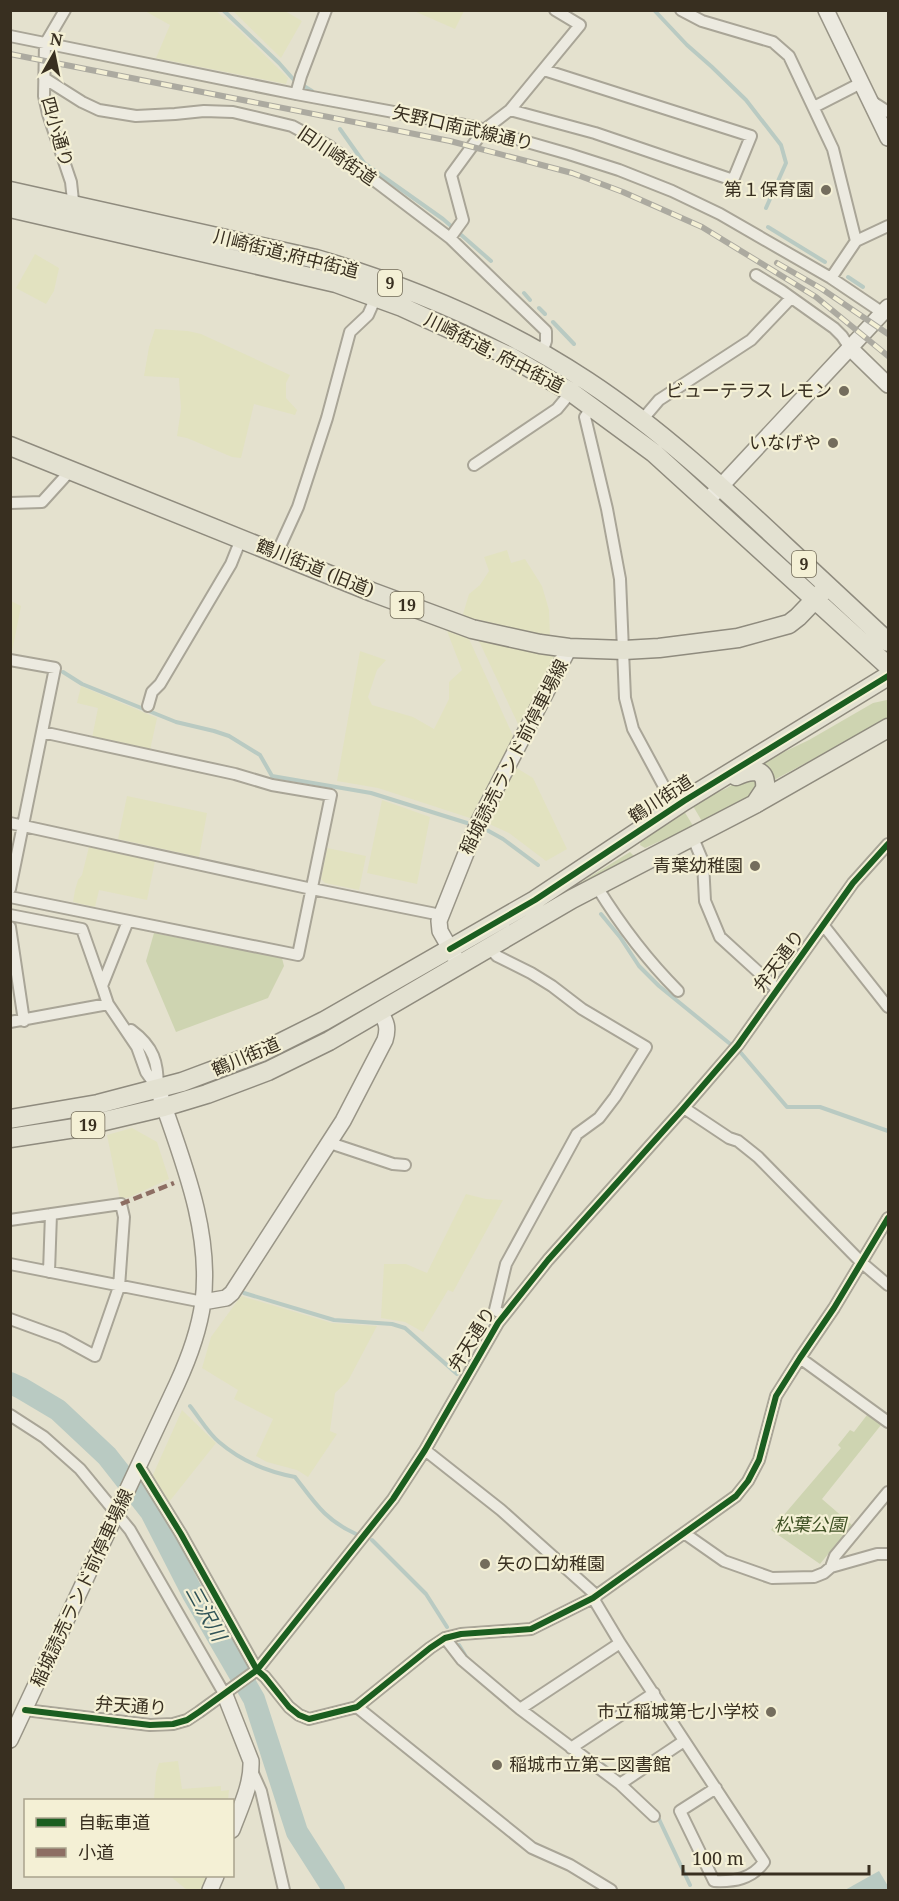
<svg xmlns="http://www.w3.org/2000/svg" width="899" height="1901" font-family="'Noto Serif','Noto Sans JP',serif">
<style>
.farmland{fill:#e2e2c0}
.green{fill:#ced4b1}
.water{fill:#b9cac2}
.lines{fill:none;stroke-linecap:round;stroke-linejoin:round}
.stream{stroke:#b9cac2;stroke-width:4}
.river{stroke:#b9cac2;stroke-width:22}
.street-casing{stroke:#a9a597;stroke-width:14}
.secondary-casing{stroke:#999587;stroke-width:18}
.primary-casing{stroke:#8f8b7e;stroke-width:21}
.street{stroke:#eceae0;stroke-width:10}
.secondary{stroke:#eceae0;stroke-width:15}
.primary{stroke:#e3e1d1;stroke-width:18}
.rail-casing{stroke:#acaaa0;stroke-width:6}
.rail{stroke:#f4f0d5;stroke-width:4;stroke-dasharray:11;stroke-linecap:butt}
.quiet{stroke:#8d6e63;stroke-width:4.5;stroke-dasharray:9 4.5;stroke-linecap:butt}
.cycleway-casing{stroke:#f4f0d5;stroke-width:10}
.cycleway{stroke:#1b5e20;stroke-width:6}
.poi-dot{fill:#746d5d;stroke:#f4f0d5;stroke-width:2}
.labels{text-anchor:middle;stroke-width:4.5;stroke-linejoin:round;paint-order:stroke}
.shield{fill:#f4f0d5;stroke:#706956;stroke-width:1.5}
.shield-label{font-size:16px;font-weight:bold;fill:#382f20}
.street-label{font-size:18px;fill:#382f20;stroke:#f4f0d5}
.poi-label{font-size:18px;fill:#382f20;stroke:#f4f0d5;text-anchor:end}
.park-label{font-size:18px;font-style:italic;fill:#415327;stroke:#f4f0d5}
.water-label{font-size:20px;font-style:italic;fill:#305357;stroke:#f4f0d5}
</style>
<rect width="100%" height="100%" fill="#e4e1ce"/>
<path class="farmland" d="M145,11h71l23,19 49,48 -2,6 -130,-26 14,-33z
M233,11h52l17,10 -21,37z
M414,11h50l-9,18z
M35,254l24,14 -5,23 -8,13 -30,-16z
M155,329l33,2 13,3 89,41 -4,8v15l11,12 -2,5 -41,-11 -13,54 -9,-1 -45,-19 -10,-2 4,-27 -2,-31 -35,-2 5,-29z
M507,550l4,13 14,-4 17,27 7,24 1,27 -83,-20 -4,-3 6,-20 11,-9 9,-14 -5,-14z
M11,601l10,5 -9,46h-2z
M447,631l22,8 45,99 -41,81 -95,-31 -41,-7 23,-130 26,9 -9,10 -9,27 4,8 41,12 21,12 15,-30v-17l13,-12z
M478,639l76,17 -2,14 -28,51 -6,3z
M81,686l76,32 -7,32 -58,-12 6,-30 -21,-5z
M515,767l18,11 34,71 -21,12 -37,-28 -22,-10z
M127,796l80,17 -8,44 -81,-18z
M382,800l48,17 -13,67 -50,-11z
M89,847l66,14 -8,39 -48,-10 -4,17 -22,-5 2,-12 3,-10 4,-5z
M327,848l39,8 -7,34 -34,-7 -4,-4z
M132,1128l25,14 12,37 -39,18 -10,2 -13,-64z
M466,1194l20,5 17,1 -50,92 -5,-2 -25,42 -18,-10 -24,-4 3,-54h22l21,9z
M241,1296l91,27 45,3 -29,55 -13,12 -5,38 7,3 -29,43 -11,-7 -30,-8 -11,-6 17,-37 -39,-20 4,-9 -36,-22 9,-31z
M182,1410l34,33 -47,59 -17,-25z
M178,1761l4,28 39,-3v5l8,-1 -1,10h-74l2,-27 3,-10z
M170,1876h38l-6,14h-15z"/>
<path class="green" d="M887,700l1,1v18l-116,62 -13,-17 50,-24 64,-37z
M756,777l1,18 -54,28 -10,-17 4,-4 30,-14 14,-9z
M684,811l11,18 -37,13 -13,6 -5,-3 1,-5z
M630,852l7,7 -57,30 -34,15z
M154,933l128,25 2,8 -16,32 -92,34 -30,-71z
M867,1415l14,10 -59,74 30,26 -32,39 -49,-34 70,-82 -3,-3 12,-15 4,2z"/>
<path class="water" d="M879,1871l9,15v4h-43z"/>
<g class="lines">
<path class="stream" d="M223,10l56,53 15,17 18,11
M654,10l33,35 25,22 34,33 35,45 5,18 -20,45
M340,129l24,34 79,56 48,42
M768,227l57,35
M848,277l15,10
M524,293l6,7
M539,308l6,6
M553,322l21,22
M63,672l19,12 94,38 38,9 15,5 31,19 12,21 99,17 96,30
M485,829l18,10 35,26
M601,914l19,23 19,29 20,20 70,57
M741,1053l46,54h33l68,24
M244,1293l90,27 58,4 13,4 52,46
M190,1406c9,11 18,27 29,36 21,18 49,30 76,35 20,26 30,43 61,57
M372,1540l54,54 21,33
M459,1645l9,15
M597,1760l13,10
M657,1815l33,70"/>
<path class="river" d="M10,1383l11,5 37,22 49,46 44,56 42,82 61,105 43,133 37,58"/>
<defs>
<path id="street" d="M65,10l-20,34 -1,52 4,18 23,68 3,28
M681,10l21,11 71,21 16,14 44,93 23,92 32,-15
M10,36l286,58 179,33 94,27 50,16 53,21 48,23 111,64 52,35
M44,78l38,24 17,8 37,6 39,-2 29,-3 29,1 59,14 37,20 121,92 96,93v10l-5,15
M296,94l5,-18 25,-66
M871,101l17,11
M814,107l47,-24
M510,110l85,23 138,47 18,-44 -207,-66
M450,238l13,-18 -12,-45 33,-45 26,-20 70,-85 -25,-15
M756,275l26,16 52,37 8,8 8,12
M831,278l25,-37
M592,407l-7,10 22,92 13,70 5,119 8,31 42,78
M642,420l17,-20 92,-60 40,-42
M474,465l83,-56 14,-17
M10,503l32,-1 29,-32
M277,553l21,-46 29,-89 23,-86 18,-17 8,-18
M10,660l45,8 -45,221
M148,706l4,-14 8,-8 71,-120 10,-25
M10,823l302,66 129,26
M693,838l10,24 2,39 15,36 57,52
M597,887c23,37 50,73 81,104
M10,897l288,58 33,-160 -59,-10 -37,-11 -193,-42
M10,915l72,14 20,57
M128,921l-26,65 6,18 29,43 9,25 12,17
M824,926l64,81
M10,927l14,94
M489,948l8,8 34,17 21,13 30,23 64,38 -31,50 -16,21 -22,16 -71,130 -11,46 9,5
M10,1022l98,-18
M131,1030c23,17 27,32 27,59
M684,1108l45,30 9,3 20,16 103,105 27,23
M330,1143l63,21 12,1
M10,1220l111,-16 3,13 -5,70 -24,69 -33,-18 -52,-19
M10,1264l193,38
M49,1272l2,-58
M800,1358l88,64
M10,1415l34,22 36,32 50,61 95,165
M425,1450l76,60 96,86
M139,1466l42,68 76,136 8,7 24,30 10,8 10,4 48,-12 73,-59 15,-10 16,-4 70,-5 62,-31 143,-102 12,-15 11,-21 17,-64 24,-38 34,-50 54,-90
M684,1533l40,28 48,17 42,-1 10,-4 7,-6 46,-13h11
M831,1567l4,-11 53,-64
M593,1598l27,45 144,219c-12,17 -30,20 -50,19l-34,-70 36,-23
M445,1638l17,22 58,49 100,75 34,32
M357,1707l175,141 38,17 41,25
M520,1709l100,-66
M25,1710l125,15 23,-1 14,-4 12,-8 58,-42 136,-171 32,-49 73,-127 50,-63 134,-150 56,-65 115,-162 35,-39
M571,1748l83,-55
M252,1771l9,20 23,99
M620,1784l64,-43"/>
<path id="secondary" d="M826,10l62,128
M850,348l38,37
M708,500l180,-193
M456,959l-16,-28 -1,-10 39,-98 91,-175
M203,1302l23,-4 6,-5 111,-172 42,-81c4,-13 1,-18 -5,-29
M225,1695l26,66c1,24 -11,47 -19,69
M10,1740l167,-356c12,-26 22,-53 26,-82 9,-73 -22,-145 -45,-213
M210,1890l6,-14"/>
<path id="primary" d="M10,191l306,68c95,28 188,67 271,122 73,48 136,107 199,166 34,32 68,63 102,95
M10,208l326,75 66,24 109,50 60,35 83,61 234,213
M10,446l362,146 100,37 68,15 29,4 55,2 35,-2 79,-10 51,-14 9,-7 25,-26
M736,776c15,-7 31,-9 29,13l-10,15
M10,1119l88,-15 84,-22 80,-30 62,-31 211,-121 149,-99 204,-125
M10,1138l65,-10 89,-21 43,-13 61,-23 61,-30 243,-142 183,-95 133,-76"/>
</defs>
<use href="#street" class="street-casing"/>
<use href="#secondary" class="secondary-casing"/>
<use href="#primary" class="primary-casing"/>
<use href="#street" class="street"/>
<use href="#secondary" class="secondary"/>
<use href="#primary" class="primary"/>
<defs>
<path id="rail" d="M10,54l440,87 122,32 51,19 79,35 114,70 72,59
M777,263l45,26 66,45"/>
</defs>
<use href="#rail" class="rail-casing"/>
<use href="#rail" class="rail"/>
<path class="quiet" d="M121,1204l53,-21"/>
<defs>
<path id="cycleway" d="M450,949l85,-49 149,-99 204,-125
M139,1466l42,68 76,136 8,7 24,30 10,8 10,4 48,-12 73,-59 15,-10 16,-4 70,-5 62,-31 143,-102 12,-15 11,-21 17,-64 24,-38 34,-50 54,-90
M25,1710l125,15 23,-1 14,-4 12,-8 58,-42 136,-171 32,-49 73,-127 50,-63 134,-150 56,-65 115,-162 35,-39"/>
</defs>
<use href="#cycleway" class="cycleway-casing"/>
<use href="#cycleway" class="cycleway"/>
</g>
<g class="poi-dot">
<circle cx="826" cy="190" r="6"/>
<circle cx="844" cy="391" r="6"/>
<circle cx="833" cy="443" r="6"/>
<circle cx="755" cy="866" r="6"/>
<circle cx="485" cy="1564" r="6"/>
<circle cx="771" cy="1712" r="6"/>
<circle cx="497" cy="1765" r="6"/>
</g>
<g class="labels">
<g class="shield">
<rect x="378" y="270" width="24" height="26" rx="4.5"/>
<rect x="792" y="551" width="24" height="26" rx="4.5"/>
<rect x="390.5" y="592" width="33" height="26" rx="4.5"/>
<rect x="71.5" y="1112" width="33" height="26" rx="4.5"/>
</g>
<g class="shield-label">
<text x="390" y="289">9</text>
<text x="804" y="570">9</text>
<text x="407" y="611">19</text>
<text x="88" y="1131">19</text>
</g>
<g class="street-label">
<text transform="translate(463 128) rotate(13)" y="6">矢野口南武線通り</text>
<text transform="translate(57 132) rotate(74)" y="6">四小通り</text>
<text transform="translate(337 156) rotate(34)" y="6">旧川崎街道</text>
<text transform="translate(286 254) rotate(14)" y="6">川崎街道;府中街道</text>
<text transform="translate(494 353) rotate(27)" y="6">川崎街道; 府中街道</text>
<text transform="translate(315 568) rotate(22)" y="6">鶴川街道 (旧道)</text>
<text transform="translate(514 757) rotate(-63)" y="6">稲城読売ランド前停車場線</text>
<text transform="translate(661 799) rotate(-33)" y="6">鶴川街道</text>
<text transform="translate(779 961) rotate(-53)" y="6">弁天通り</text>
<text transform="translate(246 1057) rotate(-23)" y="6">鶴川街道</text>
<text transform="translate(472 1339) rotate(-58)" y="6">弁天通り</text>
<text transform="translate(82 1588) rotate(-65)" y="6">稲城読売ランド前停車場線</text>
<text transform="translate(131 1706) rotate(4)" y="6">弁天通り</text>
</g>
<g class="poi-label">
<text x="814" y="196">第１保育園</text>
<text x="832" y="397">ビューテラス レモン</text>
<text x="821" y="449">いなげや</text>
<text x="743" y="872">青葉幼稚園</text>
<text x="497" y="1570" text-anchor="start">矢の口幼稚園</text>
<text x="759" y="1718">市立稲城第七小学校</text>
<text x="509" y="1771" text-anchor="start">稲城市立第二図書館</text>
</g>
<g class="park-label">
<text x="810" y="1531">松葉公園</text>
</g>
<g class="water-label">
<text transform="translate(206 1613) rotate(61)" y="7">三沢川</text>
</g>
</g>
<rect width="899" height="1901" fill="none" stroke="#382f20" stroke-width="24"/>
<rect x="24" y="1799" width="210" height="78" fill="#f4f0d5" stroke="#a9a38d" stroke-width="1.5"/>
<rect x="36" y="1818" width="30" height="9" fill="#1b5e20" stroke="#a9a38d" stroke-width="1.5"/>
<text x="78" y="1829" font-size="18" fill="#382f20">自転車道</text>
<rect x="36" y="1848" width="30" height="9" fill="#8d6e63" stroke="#a9a38d" stroke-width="1.5"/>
<text x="78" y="1859" font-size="18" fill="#382f20">小道</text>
<g transform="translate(54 54) rotate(9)" stroke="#f4f0d5" stroke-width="4.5" paint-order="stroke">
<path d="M0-4.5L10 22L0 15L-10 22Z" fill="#382f20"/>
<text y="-9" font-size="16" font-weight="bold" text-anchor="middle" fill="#382f20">N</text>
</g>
<path d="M683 1865v9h186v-9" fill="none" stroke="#382f20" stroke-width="3"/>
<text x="692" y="1865" font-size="18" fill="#382f20" stroke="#f4f0d5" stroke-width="4.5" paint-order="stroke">100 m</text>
</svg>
